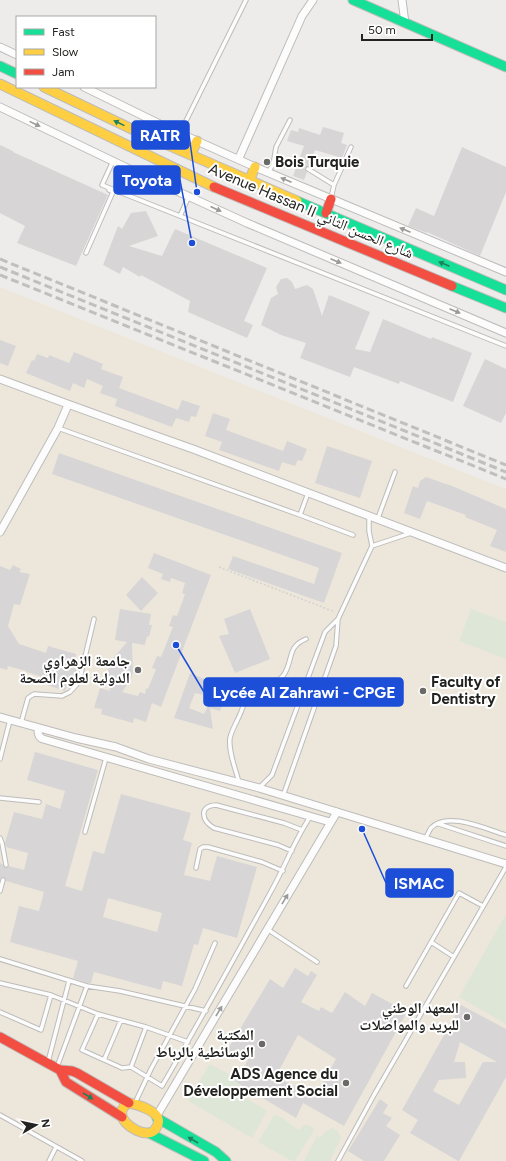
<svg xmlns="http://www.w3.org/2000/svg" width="506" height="1161" font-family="Figtree,'Noto Naskh Arabic',sans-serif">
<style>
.education{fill:#ede7db}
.green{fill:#dee6d8}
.building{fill:#d7d5d6;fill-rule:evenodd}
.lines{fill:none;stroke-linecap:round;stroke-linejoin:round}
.lane-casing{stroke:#bdbcbb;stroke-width:5.5}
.street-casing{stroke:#bdbcbb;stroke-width:9}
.fast-casing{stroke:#bdbcbb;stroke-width:11}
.slow-casing{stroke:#bdbcbb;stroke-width:11}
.jam-casing{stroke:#bdbcbb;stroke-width:11}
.path{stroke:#d3d2d2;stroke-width:1.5;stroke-dasharray:2 2;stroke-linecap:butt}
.lane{stroke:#fcfcfc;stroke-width:3.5}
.street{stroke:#fcfcfc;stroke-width:7}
.fast{stroke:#16e098;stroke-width:9}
.slow{stroke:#ffcf43;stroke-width:9}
.jam{stroke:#f24e42;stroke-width:9}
.rail{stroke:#bfbfbe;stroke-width:3;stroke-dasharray:8 4;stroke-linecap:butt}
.oneway{fill:#1c815c}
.oneway2{fill:#9a9a99}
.poi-dot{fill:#696967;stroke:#fff;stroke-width:1.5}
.labels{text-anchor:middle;stroke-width:4;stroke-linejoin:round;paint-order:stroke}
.poi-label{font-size:15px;font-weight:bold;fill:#222220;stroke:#fff;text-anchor:end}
.street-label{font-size:15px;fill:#222220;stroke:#fff}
.leader{fill:none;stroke:#1d4ed8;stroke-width:1.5}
.callout-dot{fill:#1d4ed8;stroke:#fff;stroke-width:1.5}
.callout{fill:#1d4ed8;stroke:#1d4ed8;stroke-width:1.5}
.callout-label{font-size:16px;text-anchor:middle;font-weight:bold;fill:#fff}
</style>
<rect width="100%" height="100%" fill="#eeecea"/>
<path class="education" d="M0,287l506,202v672h-506z"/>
<path class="green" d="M471,609l35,13v37l-47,-18z
M506,914v110l-47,-27z
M209,1065h3l31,17 -3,8 3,6 24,15 -15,27 -64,-37z
M274,1115l7,2 18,13 5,-5h5l4,3v4l-18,29h-3l-34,-19z
M332,1128l5,2 4,8 -11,23h-26l13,-25 4,1 4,-5z"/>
<path class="building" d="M323,127l21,6 -3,10 6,2 -5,13 -27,-8 -6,16 -4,2 2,4 -3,8 -11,-4 3,-8 4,-2 -2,-4 6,-16 -17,-5 4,-11 7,2 1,-4 21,7z
M0,145l13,6v1l95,43 -32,71 -59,-23 8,-17 -25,-13z
M462,147l44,20v25l-26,64 -53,-24v1l-19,-7 8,-18 18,8z
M146,211l12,25 -29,10 33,10 13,-27 92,39 -23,53 9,4 -6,13 -59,-26 2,-11 -49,-26 -1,2 -17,-10 -3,7 -17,-9 15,-39 4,3 9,-16z
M287,278l5,4 3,7 12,-4 6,4 9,27 7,-21 41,17 -15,37 15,3 13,-33 48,20 1,-2 40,16 -19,49 -53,-21 -1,3 -45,-17 -4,10 -50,-19 6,-15 -25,-8 -20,-10 10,-27 7,-4 -2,-7 5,-8z
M0,340l16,6 -8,20 -8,-3z
M74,352l29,12 -2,5 22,8 -4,11 59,22 4,-10 18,6 -4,11 -5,-1 -2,6 -13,-4 -4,9 -57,-21 2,-7 -17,-6 3,-7 -16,-7 -3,9 -11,-5 -3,8 -44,-18 6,-13 2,1 3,-7 11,4 1,-3 20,8z
M485,359l21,10v44l-5,10 -38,-17z
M213,413l17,6 -4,11 57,21 4,-10 20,8 -5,12 -4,-1 -3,6 -13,-4 -3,9 -60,-21 3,-8 -17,-6z
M327,446l45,15 -12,37 -45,-15z
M59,453l283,100 -18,50 -96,-34 5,-13 81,28 5,-16 -267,-94z
M426,477l26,9 54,23v43l-16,-6 7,-16 -32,-13 1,-2 -39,-14 -7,18 -16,-6 9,-27 5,2 2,-7z
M154,553l57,22 -50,132 -9,-4 -6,19 -12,-4 -1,5 -32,-9 1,-5 -8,-1 6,-20 10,3 -3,-16 2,-9 5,-9 13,-15 -12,-2 5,-31 31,5 -2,11h3l-3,12 -2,-1 -2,9 -13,-2 1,29 -2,7 -9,13 16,4 2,-4 5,2 1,-6 2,1 8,-20 -4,-1 5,-12 4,1 12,-30 -4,-1 4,-11 4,1 8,-22 -3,-1 3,-10 -14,-5 -1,4 -9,-3 2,-5 -15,-6z
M13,565l8,4 -2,3 11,2 -10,31 -6,-1 -6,22 11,18 27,9 2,-7 28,8 -2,11 5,2 -3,14 -6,-3 -5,13 -26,-9 1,-6 -14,-4v-1l-18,-5 -1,4 -7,-2v-102l10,4z
M142,577l16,16 -17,18 -15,-16z
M250,609l20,50 -35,14 -16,-37 10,-2 -5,-15z
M190,673l38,16 -8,22 -10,-3 3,21 -39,-11zM195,693l18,4 -9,17 -15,-6z
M35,752l63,18 -33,116 17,5 11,-40 11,3 17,-60 70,19 -8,27 9,3 -8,32 26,6 7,-25 40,11 -20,71 -34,-10 -5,17 -4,-1 -12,42 -19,-5 -2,9 -67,-18 -3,11h-3l-15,-5 5,-17 -68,-19 9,-36 20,5 5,-19 -38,-11 -2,-4 -4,2v-16l2,1 3,4 4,-2 15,4 4,-17 -22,-6 -1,-4 9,-31 28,7 4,-15 14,5 5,-18 -38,-11zM108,898l54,15 -5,19 -54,-15z
M295,968l13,8 3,-5 6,4 -16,27 18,9 2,-4 11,6 13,-21 20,14 7,-13 35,19 -63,114 -41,-23 -7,15 -60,-36 14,-26 -25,-2 45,-75 13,9zM298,1035l38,24 -22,39 -38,-22z
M461,1005l45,24v48l-47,84h-1l-48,-28 8,-13 -16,-10zM460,1042l37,20h-14l-24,43 -26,-14 6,-11 27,-2 -1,-16h-11z
M380,1099l8,6 -5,8 9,5 -6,8 14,9 -16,26h-20l-16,-10z"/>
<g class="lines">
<defs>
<path id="lane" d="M180,133l66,-133
M113,161l-11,24 404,161
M273,165l3,-18 14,-27
M308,169l26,16
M268,172l5,-7h24
M331,198l3,-13 17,-38
M180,216l9,-20
M86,253l27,-61 -4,-2
M58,428l242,87 53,20
M300,515l8,-22
M378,518l17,-46
M372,546l39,-13
M21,723l7,-25 6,-4 28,2 8,-4 9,-10 15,-63
M0,759l10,-39
M239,783c-3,-14 -11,-31 -9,-45 2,-9 8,-18 11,-26 2,-5 4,-13 8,-17 9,-9 25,-9 34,-19 11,-15 3,-29 23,-37
M259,788l13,-13 53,-143 13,-13
M283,796l53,-150 2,-27 34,-73 -3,-15v-15
M0,798l39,4
M439,824l67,22
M85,832l21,-74
M0,838l2,5 4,22
M425,839c2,-3 4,-8 6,-11 16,-18 57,2 75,7
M292,851l-14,-6 -64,-17c-12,-7 -16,-22 2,-23l68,18 18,7
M196,868l4,-19 3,-2h5l54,15 21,9
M0,891l3,-11
M267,929l50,33
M431,942l23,15
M0,959l87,27 33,5 86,20
M0,983l51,12 47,19 48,13 42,15
M406,986l53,-93 24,13
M0,1012l41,18 10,-35
M98,1014l-16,36 40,18 9,-1 31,19c37,-63 72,-127 107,-191 15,-26 25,-54 41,-78
M104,1060l17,-40
M48,1062l21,-81
M57,1067l30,-81
M131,1067l15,-40
M135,1103l16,-34 44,-80 20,-46
M0,1115l82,46
M49,1161l7,-14
M338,1161l36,-66 132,-228"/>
<path id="street" d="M402,0l3,23
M0,47l17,8
M84,87l84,41 87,39 251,105
M0,107l146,70 101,46 259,110
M239,158l63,-142 11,-16
M0,379c64,24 128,47 193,70 105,39 209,79 313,119
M0,532l58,-104 10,-23
M0,717l76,21 40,9 33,12 110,29 247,76
M38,728c0,5 0,9 5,11l287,83
M156,1117l181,-305"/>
<path id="fast" d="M353,0l153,67
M0,66l17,8
M297,201l209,89
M452,286l54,22
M157,1118l59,34 10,9
M149,1133l55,28"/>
<path id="slow" d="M0,84l214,103
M44,87l94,45 159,69
M191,154l6,-13
M249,181l6,-14
M129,1103c10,2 38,10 27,25 -1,3 -5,5 -8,5 -14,1 -39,-19 -19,-30z"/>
<path id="jam" d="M162,142l6,-14
M214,187l238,99
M326,213l5,-14
M0,1037l60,33 12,1 5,2 52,30
M60,1070l6,12 56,35"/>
</defs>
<use href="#lane" class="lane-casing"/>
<use href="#street" class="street-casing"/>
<use href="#fast" class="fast-casing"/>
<use href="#slow" class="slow-casing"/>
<use href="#jam" class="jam-casing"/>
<path class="path" d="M219,567l116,45"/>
<use href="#lane" class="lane"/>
<use href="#street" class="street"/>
<use href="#fast" class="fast"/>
<use href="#slow" class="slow"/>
<use href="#jam" class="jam"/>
<path class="rail" d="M0,259l506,206
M0,267l506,205
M0,275l506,204"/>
</g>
<defs><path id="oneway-solid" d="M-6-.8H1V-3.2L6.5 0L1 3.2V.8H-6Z"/></defs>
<g class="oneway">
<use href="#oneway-solid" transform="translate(119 123) rotate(-154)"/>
<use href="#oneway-solid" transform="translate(444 264) rotate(-157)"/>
<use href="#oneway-solid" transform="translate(88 1096) rotate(32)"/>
<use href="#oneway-solid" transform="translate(193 1140) rotate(-150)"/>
</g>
<g class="oneway2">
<use href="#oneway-solid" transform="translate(35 124) rotate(26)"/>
<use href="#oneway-solid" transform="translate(286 180) rotate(-157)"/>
<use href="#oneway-solid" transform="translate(216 209) rotate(25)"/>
<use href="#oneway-solid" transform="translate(405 230) rotate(-157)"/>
<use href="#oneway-solid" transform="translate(336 261) rotate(23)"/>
<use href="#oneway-solid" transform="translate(455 311) rotate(23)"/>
<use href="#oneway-solid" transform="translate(285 899) rotate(-59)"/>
<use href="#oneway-solid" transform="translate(219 1011) rotate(-59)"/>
</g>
<g class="poi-dot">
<circle cx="267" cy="162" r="4"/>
<circle cx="138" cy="670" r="4"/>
<circle cx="423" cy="691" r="4"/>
<circle cx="467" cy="1017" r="4"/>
<circle cx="262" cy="1044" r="4"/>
<circle cx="346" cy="1083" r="4"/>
</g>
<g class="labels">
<g class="poi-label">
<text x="275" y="167" text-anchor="start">Bois Turquie</text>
<text x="130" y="666">جامعة الزهراوي<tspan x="130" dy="17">الدولية لعلوم الصحة</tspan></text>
<text x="431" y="687" text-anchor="start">Faculty of<tspan x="431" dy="17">Dentistry</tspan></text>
<text x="459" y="1013">المعهد الوطني<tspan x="459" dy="17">للبريد والمواصلات</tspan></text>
<text x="254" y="1040">المكتبة<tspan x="254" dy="17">الوسائطية بالرباط</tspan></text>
<text x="338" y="1079">ADS Agence du<tspan x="338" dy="17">Développement Social</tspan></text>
</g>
<g class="street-label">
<text transform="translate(311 211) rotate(23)" y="5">Avenue Hassan II شارع الحسن الثاني</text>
</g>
</g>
<path class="leader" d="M197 192L189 135M192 243L180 180M176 645L204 692M362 829L386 883"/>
<g class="callout-dot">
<circle cx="197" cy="192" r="4"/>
<circle cx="192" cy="243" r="4"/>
<circle cx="176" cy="645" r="4"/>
<circle cx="362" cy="829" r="4"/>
</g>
<g class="callout">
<rect x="132" y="121" width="57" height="28" rx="4"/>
<rect x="114" y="166" width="66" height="28" rx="4"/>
<rect x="204" y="678" width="199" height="28" rx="4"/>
<rect x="386" y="869" width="67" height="28" rx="4"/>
</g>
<g class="callout-label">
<text x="160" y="141">RATR</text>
<text x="147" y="186">Toyota</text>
<text x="304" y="698">Lycée Al Zahrawi - CPGE</text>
<text x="419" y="889">ISMAC</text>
</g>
<rect x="16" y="16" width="140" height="72" fill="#ffffff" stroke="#a7a7a6"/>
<rect x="24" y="29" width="20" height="6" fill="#16e098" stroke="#a7a7a6"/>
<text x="52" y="36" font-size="12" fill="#222220">Fast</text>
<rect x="24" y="49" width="20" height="6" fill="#ffcf43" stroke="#a7a7a6"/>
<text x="52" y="56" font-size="12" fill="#222220">Slow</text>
<rect x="24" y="69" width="20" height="6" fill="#f24e42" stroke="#a7a7a6"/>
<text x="52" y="76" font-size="12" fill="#222220">Jam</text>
<g transform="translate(36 1125) rotate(81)" stroke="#ffffff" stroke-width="3" paint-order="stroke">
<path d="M0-3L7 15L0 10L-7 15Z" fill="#222220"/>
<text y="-6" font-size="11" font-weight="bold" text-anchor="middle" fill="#222220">N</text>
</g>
<path d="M362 34v6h70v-6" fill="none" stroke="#222220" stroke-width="2"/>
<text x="368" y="34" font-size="12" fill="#222220" stroke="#ffffff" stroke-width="3" paint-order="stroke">50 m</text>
</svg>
